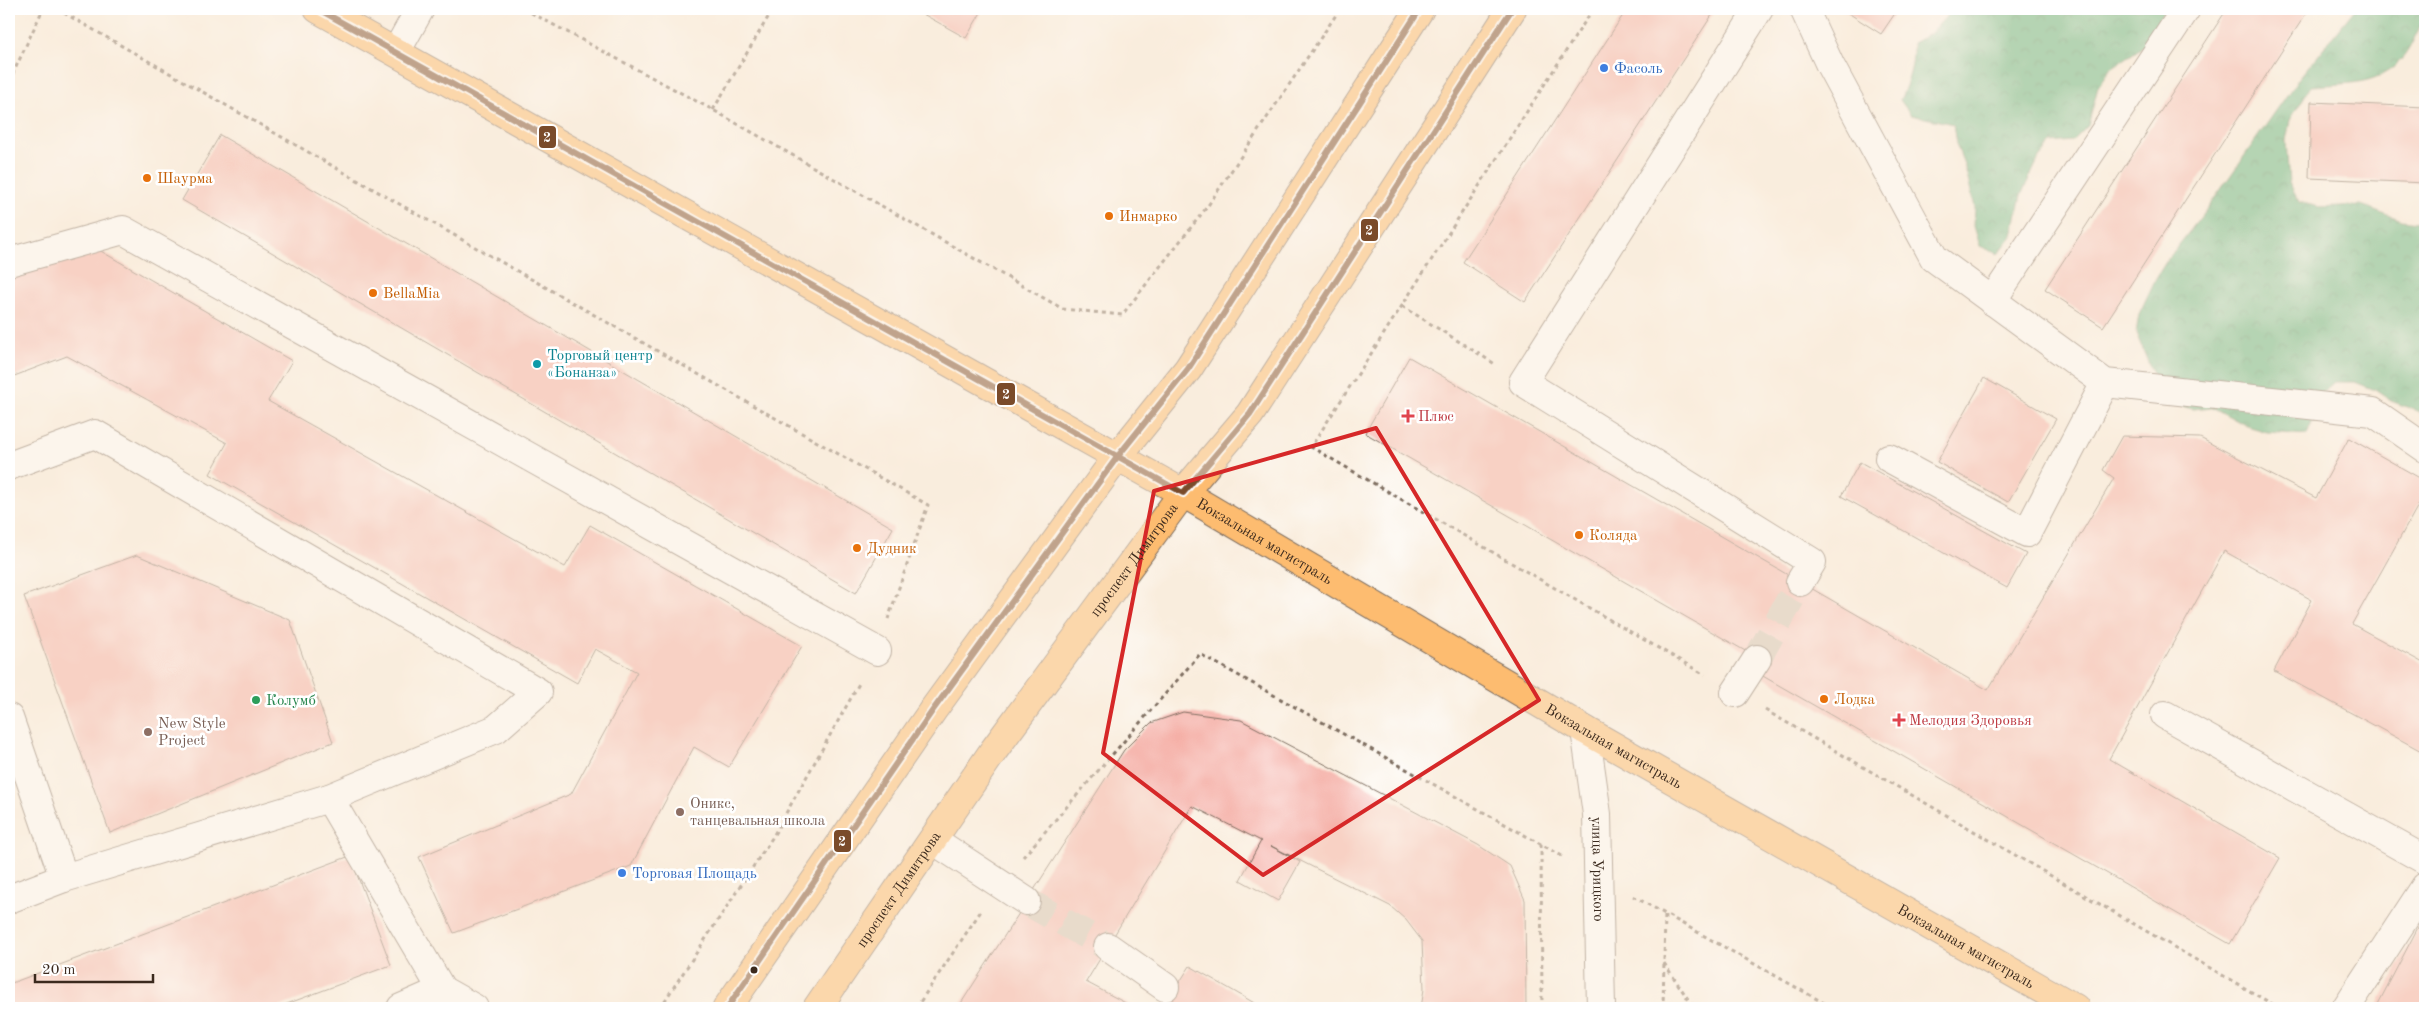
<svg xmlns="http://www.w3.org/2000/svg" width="2434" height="1017" font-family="'Old Standard TT',serif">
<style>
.forest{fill:url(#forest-crowns);stroke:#50704f}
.building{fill:#f5b0a7}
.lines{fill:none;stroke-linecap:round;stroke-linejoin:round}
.minor-tunnel{stroke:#d3c6b7;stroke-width:28;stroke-dasharray:28 14;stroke-linecap:butt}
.minor-casing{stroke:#7e6e61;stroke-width:30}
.major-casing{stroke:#7e6e61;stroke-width:30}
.path{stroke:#7e6e61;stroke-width:3;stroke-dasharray:4 4;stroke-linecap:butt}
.minor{stroke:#fff;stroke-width:28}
.major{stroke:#fdbc6f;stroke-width:28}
.bus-1-casing{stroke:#fff;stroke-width:10}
.bus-1{stroke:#7a4b2a;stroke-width:6}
.marked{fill:none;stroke:#d62828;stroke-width:4;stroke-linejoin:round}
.shop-dot{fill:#3f7fe0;stroke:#fff;stroke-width:2}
.food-dot{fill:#e8710a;stroke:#fff;stroke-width:2}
.culture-dot{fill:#0f9aa8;stroke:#fff;stroke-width:2}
.health-dot{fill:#e0444e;stroke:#fff;stroke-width:2}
.leisure-dot{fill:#2e9e5b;stroke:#fff;stroke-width:2}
.education-dot{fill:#8d6e63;stroke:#fff;stroke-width:2}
.bus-dot{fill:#3b2a1e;stroke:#fff;stroke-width:2}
.labels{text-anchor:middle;stroke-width:5;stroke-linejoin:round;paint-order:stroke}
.shop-label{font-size:15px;fill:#366cbe;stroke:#fff;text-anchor:start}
.food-label{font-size:15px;fill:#c56008;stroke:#fff;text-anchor:start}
.culture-label{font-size:15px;fill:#0d838f;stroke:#fff;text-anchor:start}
.health-label{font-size:15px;fill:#be3a42;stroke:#fff;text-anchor:start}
.street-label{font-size:15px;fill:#3b2a1e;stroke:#fff}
.leisure-label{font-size:15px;fill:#27864d;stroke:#fff;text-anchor:start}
.education-label{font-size:15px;fill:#785e54;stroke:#fff;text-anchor:start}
.line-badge{stroke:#fff;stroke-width:2}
.badge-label{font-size:14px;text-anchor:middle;font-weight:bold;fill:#fff}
</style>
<defs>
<pattern id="forest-crowns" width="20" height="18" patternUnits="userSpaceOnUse" patternTransform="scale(1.25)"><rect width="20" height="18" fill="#64b580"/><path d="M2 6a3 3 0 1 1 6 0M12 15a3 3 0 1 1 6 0" fill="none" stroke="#549368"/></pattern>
</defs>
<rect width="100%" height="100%" fill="#fff"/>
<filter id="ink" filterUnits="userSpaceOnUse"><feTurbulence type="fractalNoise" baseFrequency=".02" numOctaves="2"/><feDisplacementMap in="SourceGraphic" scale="10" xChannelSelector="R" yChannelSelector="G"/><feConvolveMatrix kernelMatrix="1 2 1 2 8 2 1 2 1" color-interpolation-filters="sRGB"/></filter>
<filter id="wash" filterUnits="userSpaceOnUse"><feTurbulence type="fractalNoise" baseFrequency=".0096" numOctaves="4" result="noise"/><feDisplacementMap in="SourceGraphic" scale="20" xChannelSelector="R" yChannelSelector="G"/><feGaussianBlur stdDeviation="1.12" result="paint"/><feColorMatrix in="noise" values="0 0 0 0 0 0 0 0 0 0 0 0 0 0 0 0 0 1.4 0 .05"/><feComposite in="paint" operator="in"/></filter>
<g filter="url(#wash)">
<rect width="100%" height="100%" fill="#f9eddd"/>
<path class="forest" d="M1953,9h211l-17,35 -37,25 -12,18 -10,39 -15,15 -21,2 -13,15 -18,37 -9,41 -14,18 -18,-8 -6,-20 1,-19 -11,-43 -8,-20 -3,-20 -42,-9 -11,-15c9,-20 14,-35 13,-57l18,-10z
M2355,9h68c1,12 -5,21 -10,32 -21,45 -59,42 -102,45l-21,34 -4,21 3,42 10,19 20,5 42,-2 41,15 23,3v191l-34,-13 -16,-11 -20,-8h-21l-16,14 -3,19 -8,20 -40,-3 -20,-6 -35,-19 -19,2 -19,-5 -14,-13 -24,-58 3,-19 17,-36 11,-18 40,-51 92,-131z"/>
<g id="blocks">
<path class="building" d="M914,9h69l-17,29z
M1627,9h89l-191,293 -62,-40z
M1842,9h56l-17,25z
M2227,9h82l-206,318 -58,-38z
M2311,102l114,5v76l-116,-5z
M220,135l673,393 -37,65 -674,-393z
M92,246l200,115 -24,40 297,166 25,-42 212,121 -73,121 -35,-20 -63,119 -177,67 -35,-76 152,-63 66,-122 -42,-23 -18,34 -367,-209 17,-31 -160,-87 -58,22v-103z
M1409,357l579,333 126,-212 -11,-8 19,-34 78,2 116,60 33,-60 76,43v12l-73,131 73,40v89l-151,-82 38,-71 -88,-49 -115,208 171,99 -50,86 -469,-269 7,-11 -403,-231z
M1984,378l72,41 -48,83 -71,-40z
M1860,462l166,92 -19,34 -166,-92z
M137,555l153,65 43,122 -223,91 -86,-237z
M1183,712l58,8 237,125 32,21 15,34 1,108h-105l3,-19 -2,-48 -16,-21 -16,-14 -119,-60 29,16 -22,39 -38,-21 21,-39 -69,-35 -106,176 49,26h-177l166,-258 27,-27z
M350,856l41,109 -115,43h-267v-24z
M2425,914v94h-49z
M1190,966l73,42h-94v-9z"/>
</g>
</g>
<g filter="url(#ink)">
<use href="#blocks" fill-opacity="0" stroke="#7e6e61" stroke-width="1"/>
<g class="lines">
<path class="minor-tunnel" d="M1757,659l43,-77
M1026,901l82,46"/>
<defs>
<g id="minor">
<path d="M1759,9l-236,373 289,180 -12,20"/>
<path d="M1804,9l26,56 104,193 171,125 268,29 52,36"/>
<path d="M396,52l24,-43"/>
<path d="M9,262l114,-32 754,421"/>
<path d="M1992,301l194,-292"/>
<path d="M1889,458l138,75 78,-150"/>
<path d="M9,466l86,-32 443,258 -42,37 -167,69 113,192 32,18"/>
<path d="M1735,693l22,-34"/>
<path d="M2165,715l260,145"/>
<path d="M9,718l55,160 265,-80"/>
<path id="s1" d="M1585,730l12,84 4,194"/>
<path d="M933,840l93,61"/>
<path d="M9,899l55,-21"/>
<path d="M1108,947l57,40"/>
<path d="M401,1008l41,-18"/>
<path d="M2346,1008l79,-121"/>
</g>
<g id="major">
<path id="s2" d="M318,9l865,484 402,237 490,278"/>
<path d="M727,1008l206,-298 185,-254 70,-87 232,-360"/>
<path id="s3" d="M817,1008l177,-258 189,-257 67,-79 262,-405"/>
</g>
</defs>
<use href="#minor" class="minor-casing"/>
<use href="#major" class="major-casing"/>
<path class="path" d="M57,9l871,496 -40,114
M524,9l189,101 350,199 59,6 85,-108 133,-198
M1593,9l-282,438 394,228
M9,82l34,-73
M713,110l60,-101
M1402,306l93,58
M1765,710l514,298
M1541,844l1,164
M1023,857l177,-203 362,202
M1633,896l200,112
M1664,963l30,45
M660,1008l112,-170 88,-156
M916,1008l65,-97
M1663,1008l2,-95"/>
<use href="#minor" class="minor"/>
<use href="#major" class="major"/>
<defs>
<path id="bus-1" d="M318,9l865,484 67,-79 262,-405
M727,1008l206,-298 185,-254 70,-87 232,-360"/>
</defs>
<use href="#bus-1" class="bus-1-casing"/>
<use href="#bus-1" class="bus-1"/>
</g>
</g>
<path d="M0 0H2434V1017H0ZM1376,428l163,272 -276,175 -160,-122 51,-262z" fill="#f9eddd" fill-opacity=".55" fill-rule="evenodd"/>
<path class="marked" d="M1376,428l163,272 -276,175 -160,-122 51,-262z"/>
<g class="shop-dot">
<circle cx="1604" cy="68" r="5"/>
<circle cx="622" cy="873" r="5"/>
</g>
<g class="food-dot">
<circle cx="147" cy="178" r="5"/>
<circle cx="1109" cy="216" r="5"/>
<circle cx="373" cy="293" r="5"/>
<circle cx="1579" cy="535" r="5"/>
<circle cx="857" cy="548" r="5"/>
<circle cx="1824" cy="699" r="5"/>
</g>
<circle class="culture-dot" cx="537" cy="364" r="5"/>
<g class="health-dot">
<path d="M1405.5 408.5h5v5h5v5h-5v5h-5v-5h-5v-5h5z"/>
<path d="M1896.5 712.5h5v5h5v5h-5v5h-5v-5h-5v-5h5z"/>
</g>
<circle class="leisure-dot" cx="256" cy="700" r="5"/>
<g class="education-dot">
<circle cx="148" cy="732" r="5"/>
<circle cx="680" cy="812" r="5"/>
</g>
<circle class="bus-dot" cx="754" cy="970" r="4.5"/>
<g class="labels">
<g class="shop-label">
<text x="1614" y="73">Фасоль</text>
<text x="632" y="878">Торговая Площадь</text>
</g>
<g class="food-label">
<text x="157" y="183">Шаурма</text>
<text x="1119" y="221">Инмарко</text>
<text x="383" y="298">BellaMia</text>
<text x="1589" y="540">Коляда</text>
<text x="867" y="553">Дудник</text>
<text x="1834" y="704">Лодка</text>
</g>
<g class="culture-label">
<text x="547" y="360">Торговый центр<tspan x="547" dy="17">«Бонанза»</tspan></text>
</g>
<g class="health-label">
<text x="1418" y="421">Плюс</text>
<text x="1909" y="725">Мелодия Здоровья</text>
</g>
<g class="street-label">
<text dy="5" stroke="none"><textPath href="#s2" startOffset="1086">Вокзальная магистраль</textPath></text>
<text dy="5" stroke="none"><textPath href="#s3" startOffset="549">проспект Димитрова</textPath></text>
<text dy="5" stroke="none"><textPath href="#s2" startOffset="1491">Вокзальная магистраль</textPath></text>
<text dy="5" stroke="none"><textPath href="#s1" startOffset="140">улица Урицкого</textPath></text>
<text dy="5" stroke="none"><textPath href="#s3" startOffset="144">проспект Димитрова</textPath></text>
<text dy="5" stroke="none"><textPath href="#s2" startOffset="1896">Вокзальная магистраль</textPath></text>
</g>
<g class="leisure-label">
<text x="266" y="705">Колумб</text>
</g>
<g class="education-label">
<text x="158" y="728">New Style<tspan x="158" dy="17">Project</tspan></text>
<text x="690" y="808">Оникс,<tspan x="690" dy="17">танцевальная школа</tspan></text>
</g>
</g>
<g class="line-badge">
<rect x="538" y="125" width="19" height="24" rx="5" fill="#7a4b2a"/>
<rect x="1360" y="218" width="19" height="24" rx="5" fill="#7a4b2a"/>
<rect x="996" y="382" width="20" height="24" rx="5" fill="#7a4b2a"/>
<rect x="833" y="829" width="19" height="24" rx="5" fill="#7a4b2a"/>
</g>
<g class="badge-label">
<text x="547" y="142">2</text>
<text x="1369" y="235">2</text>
<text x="1006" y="399">2</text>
<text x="842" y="846">2</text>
</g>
<rect width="2434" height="1017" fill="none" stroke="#fff" stroke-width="30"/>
<path d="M35 974v8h118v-8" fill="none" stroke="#3b2a1e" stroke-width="2.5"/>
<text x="42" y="974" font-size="15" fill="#3b2a1e" stroke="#ffffff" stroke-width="4" paint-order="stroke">20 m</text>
</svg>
